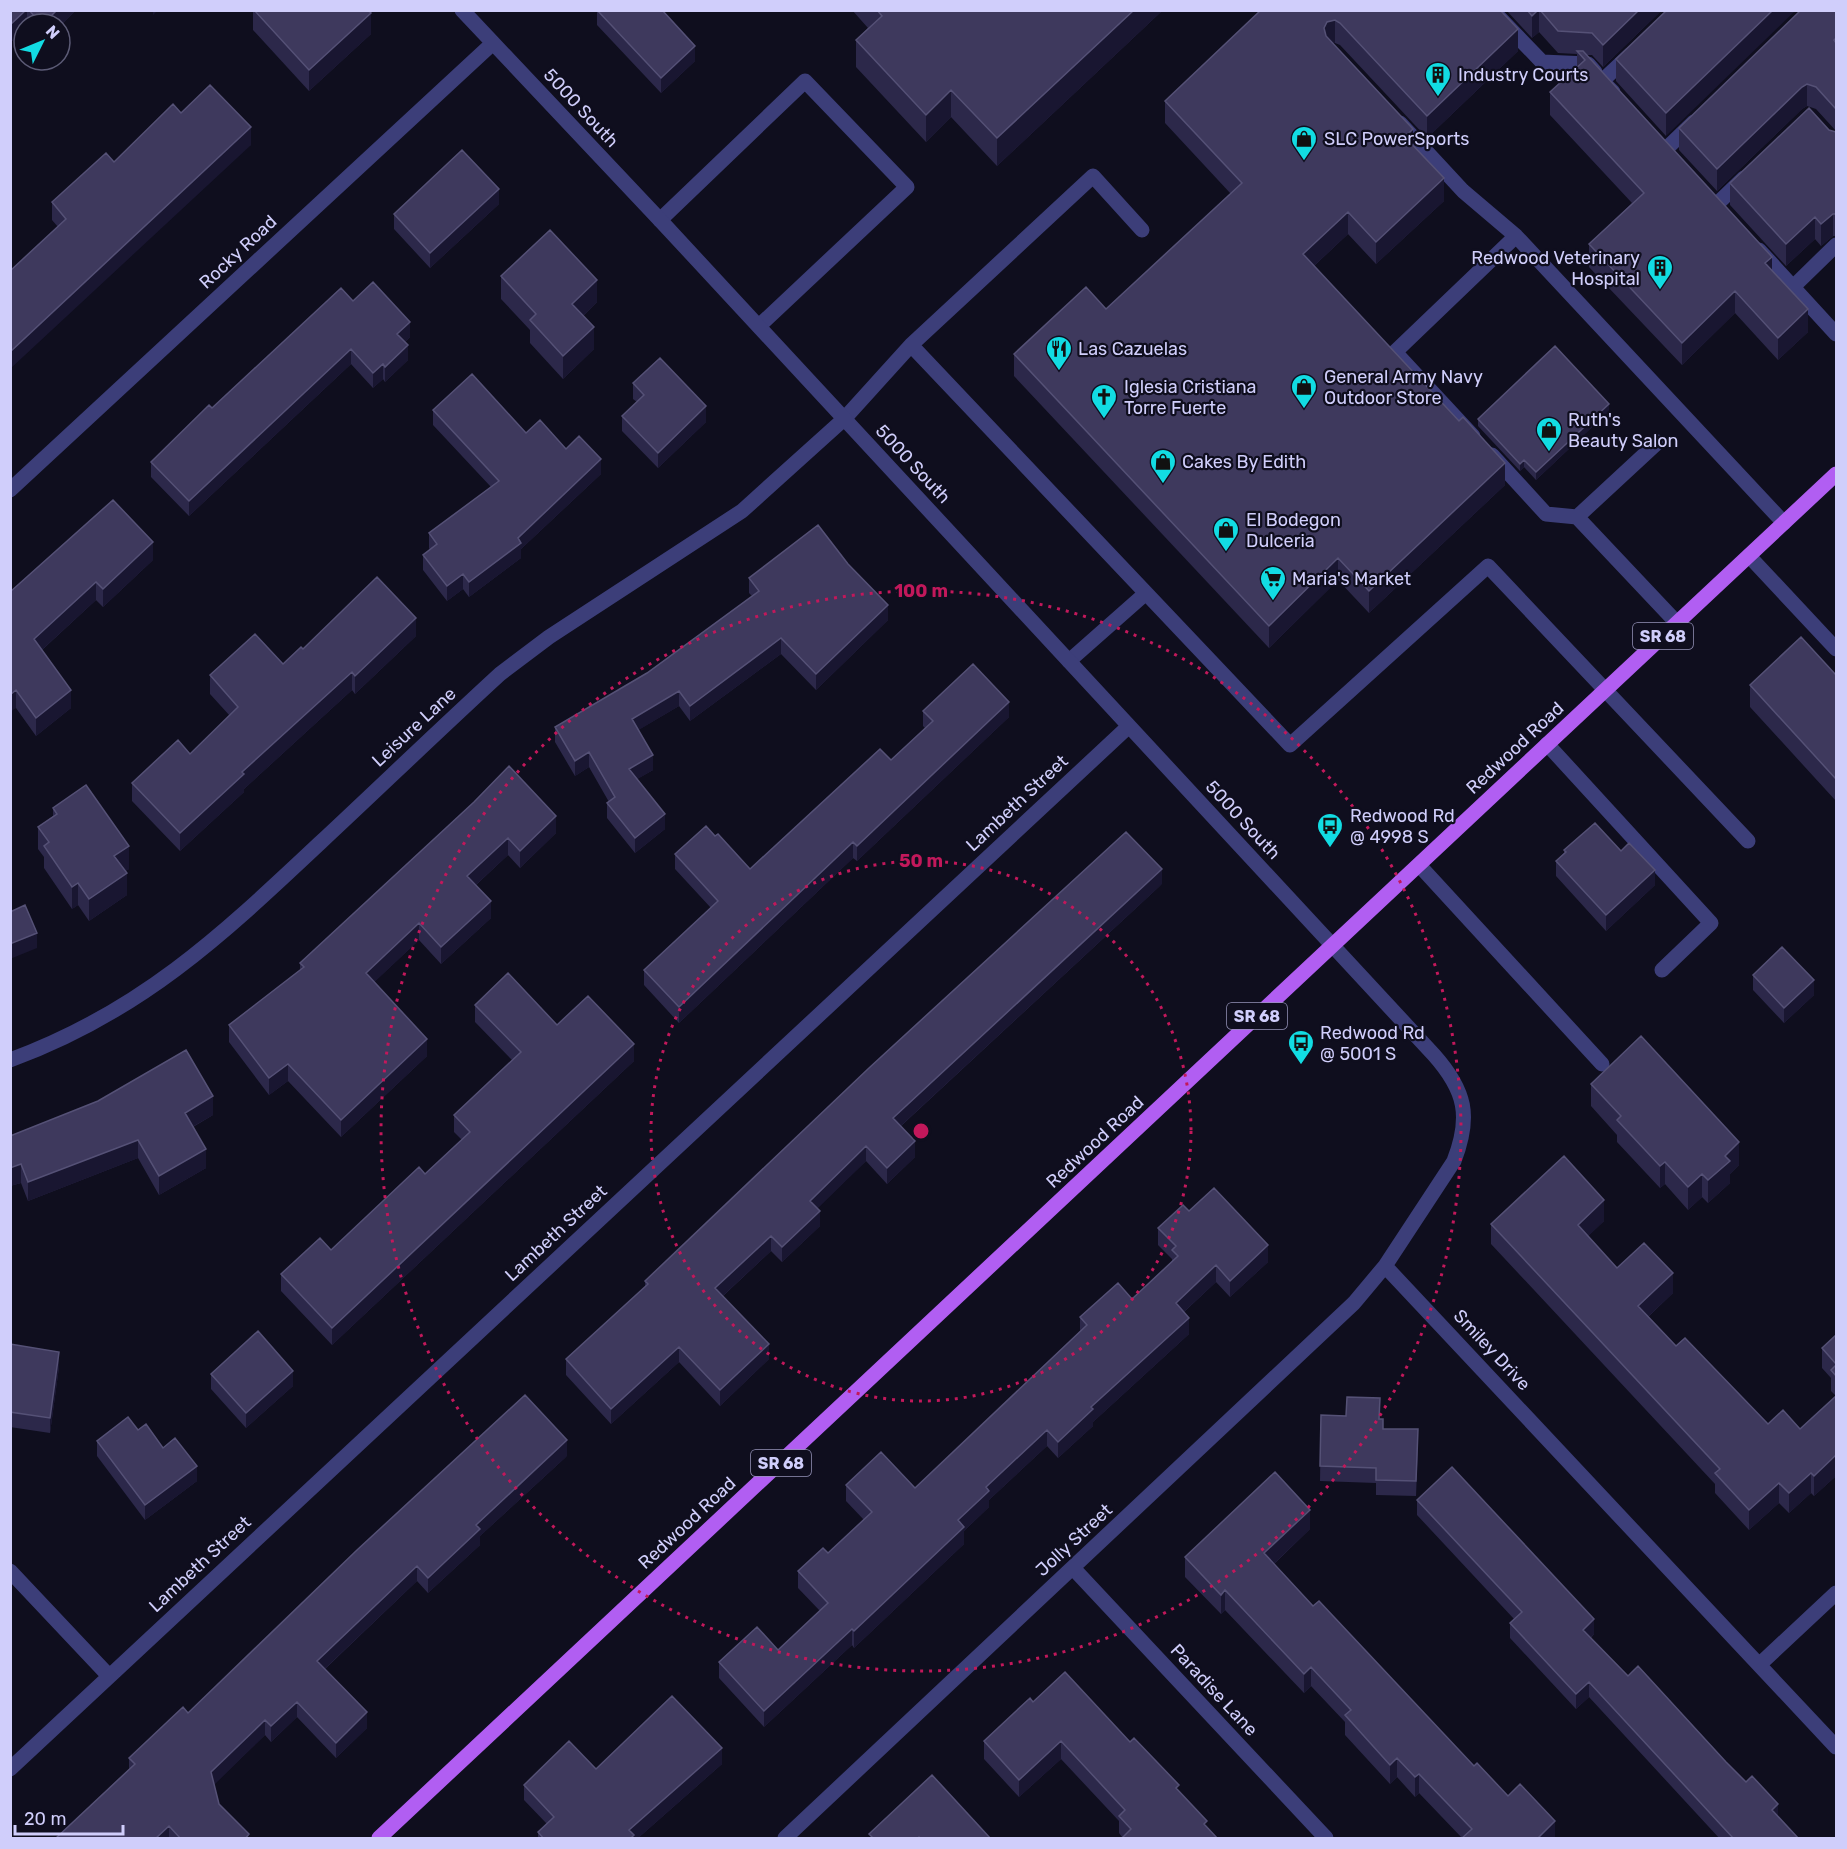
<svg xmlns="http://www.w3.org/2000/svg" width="1847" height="1849" font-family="Rubik,sans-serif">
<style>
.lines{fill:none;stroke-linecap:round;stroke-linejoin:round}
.service{stroke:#3c3e79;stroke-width:15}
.minor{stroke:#3c3e79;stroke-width:15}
.primary{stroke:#b15ef2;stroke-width:15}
.wall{fill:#2c284a}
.shaded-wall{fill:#191631}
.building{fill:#3e395d;stroke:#555176;stroke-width:1.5}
.ring{fill:none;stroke:#c2185b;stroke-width:3;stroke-dasharray:3 6}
.labels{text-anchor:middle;stroke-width:4.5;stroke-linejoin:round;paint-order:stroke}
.shield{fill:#0f0e1e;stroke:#9694b9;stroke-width:1.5}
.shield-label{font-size:16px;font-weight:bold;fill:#d0cefb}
.poi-label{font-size:18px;fill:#d0cefb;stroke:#0f0e1e;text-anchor:start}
.street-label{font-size:18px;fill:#d0cefb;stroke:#0f0e1e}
.centre{fill:#c2185b;stroke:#0f0e1e;stroke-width:3}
.ring-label{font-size:18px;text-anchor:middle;font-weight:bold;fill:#c2185b;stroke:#0f0e1e;stroke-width:4.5;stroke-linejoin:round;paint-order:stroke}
</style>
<rect width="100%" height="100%" fill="#0f0e1e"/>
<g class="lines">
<path class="service" d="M1492,10l50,52 46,2 7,8
M1613,92l-11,-11 29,-27
M1400,123l63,68 53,45 268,287
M1666,149l28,-27
M1717,204l27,-26
M660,220l145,-139 102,106 -148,139
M1759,250l77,84
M1793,287l43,-42
M911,345l379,400 198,-179 260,275
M844,419l67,-74 182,-169 49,54
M1473,436l-78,-84 121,-116
M1658,442l-81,75 100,106
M1492,455l54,59 31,3
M1749,556l87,93
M1069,661l77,-68
M1547,744l164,179 -49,47
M1419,865l183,199"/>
<path class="minor" d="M462,10l198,210 774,835c32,36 37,62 20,106l-69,105 -31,37 -569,535
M10,490l483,-447
M10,1060c131,-48 212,-125 311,-218 60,-56 119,-113 179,-168l49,-37 193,-126 102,-92
M1385,1266l451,481
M1073,1568l253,270
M10,1571l99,105
M1759,1665l77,-72
M10,1769l1119,-1043"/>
<path class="primary" d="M379,1838l1457,-1364"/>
</g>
<path class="wall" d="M10,10h66l-16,16v-2h-36v6l-14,13z
M253,10h115l3,24 -62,57 -56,-61z
M597,10h65l33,51 -34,32 -64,-68z
M852,10h311l-166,156 -46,-49 -25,25 -70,-75v-27l12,-12z
M1261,10h239l18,41 -91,87 -87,-93 -5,-2h-3l81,103 31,55 -68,63 -28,-30 -34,32 191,219 -136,128 -31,-33 -69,68 -255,-272v-22l92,-45 125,-115 -66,-71v-22z
M1506,10h156l-59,57 -11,-12h-5l185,216 36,61 -30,28 -43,-47 -53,52 -93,-98v-23l43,-41 -82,-88v-23l27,-25v-13l-19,-1 -19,-21 -7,6z
M1667,10l-1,126 -50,-55v-22z
M1836,10v121l-20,-22 -9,-3 -5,3 -85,82 -38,-41v-22z
M181,113l70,32 -193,82 -6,-7v-18l62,-40z
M1829,130l7,2v130l-1,-2v-22l1,-2h-3l-12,10 -6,-7 -29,27 -56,-61v-22z
M499,204l-69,64 -36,-39v-15z
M501,276l96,26 -14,14 11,33 -31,30 -33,-36v-13l-29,-31z
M353,301l57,36 -5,5 3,18 -23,22 -2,-3 -10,9 -22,-24 -162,152 -38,-39v-15l61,-54z
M633,383l73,39 -48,46 -36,-37v-15l15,-14 -4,-3z
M433,410l93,23 40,16 35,25 -80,75v9l-52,39 -6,-8 -16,12 -24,-31v-15l7,-5 -1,-2v-15l62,-46 -58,-62z
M1609,411l-73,69 -12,-13 -4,4 -42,-45v-7z
M153,560l-50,47 -7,-7 -54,50 29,58 -35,28 -20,-28 -6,-116z
M749,578l139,42 -72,70 -35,-36 -91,67 -11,-15 -41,24 15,40 -16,9 28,50 -30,24 -28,-35v-15l2,-1 -20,-35 -14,9 -20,-34v-15l92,-54 105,-77 -3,-3z
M416,636l-61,58 -3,-4 -108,99v3l-64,59 -48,-50v-18l58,-29 40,-38 -20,-22v-19l73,-11 20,-15z
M1836,675v126l-86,-94v-22z
M923,711l86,6 -152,144 -4,-3 -174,165 -35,-38v-15l67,-62 -36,-39v-15l75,15 141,-109 34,-32 -2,-2z
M474,802l82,31 -36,35 -12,-13 -32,30 15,33 -50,46 -22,-24 -45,42 53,74 -86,81 -53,-56 -19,14 -40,-53v-17l71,-55v-7z
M53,808l76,61 -4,2 2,24 -38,26 -11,-16 -6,4 -28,-41v-11l-6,-8v-22l15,-11z
M1564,850l57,1 34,34 -49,46 -50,-55v-15l8,-8z
M1162,884l-261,242 14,31 -28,27 -21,-23 -49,47 3,18 -38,36 -11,-11 -48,45 46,63 -49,47 -41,-44 -68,62 -45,-49v-16l79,-72v-6z
M1753,975l61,20 -30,28 -31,-33z
M475,1005l82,20 77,36 -302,284 -51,-54v-17l50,-24 94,-76 37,-34 -8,-8v-17l58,-55 -37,-38z
M1591,1084l148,81 -9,9v9l-22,20 -6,-6 -14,13 -23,-26 -5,4 -43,-46v-7l-26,-29z
M213,1115l-20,12 13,41 -47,27 -21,-37 -110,43 -7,-18 -11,3v-50z
M1189,1211l79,51 -38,35 -14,-15 -32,30 5,22 -96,88v4l-35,32 -11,-12 -58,54v7l-25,24v13l-110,104 -2,-3 -88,82 -45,-49v-16l59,-12 42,-39 -22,-23v-17l30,-18 36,-33 -18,-19v-16l69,3 165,-157v-14l52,-18 40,-38v-2l-14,-14v-17z
M1604,1221l-16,15 29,32 56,25 -25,24 28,29 92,78 32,5 36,-33 -5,-5v-13l-9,-10v-20l14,-13v141l-22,20 -3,-3 -22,20 -10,-10 -30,27 -34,-37v-9l-224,-240v-20z
M10,1344l49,23 -9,66 -40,-6z
M211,1374l82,12 -47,42 -35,-39z
M1321,1415l59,4 3,10 35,16 -2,51 -40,-1v-12l-56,-2z
M138,1430l59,51 -52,39 -48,-64v-15z
M567,1456l-87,80v9l-52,48 -11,-12 -92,88 42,59 -31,30 -39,-41 -26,25 -6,-7 -51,49 5,20 30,35h-194l74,-70v-11l59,-45z
M1417,1500l177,134 -3,4 37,38 98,86 73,77h-79l-131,-142 -13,12 -66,-71v-15l4,-4 -97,-104z
M1310,1529l-36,35 39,42 161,160 81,73 -93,-1 -43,-45 -4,4 -18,-20 -7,7 -45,-49v-13l-34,-36 -7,7 -79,-83 -4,4 -36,-37v-20z
M1033,1702l97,40 49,49 28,36 11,12h-96v-2l-3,-4v-12l-58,-62 -42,38 -35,-38v-18z
M722,1764l-85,75h-99v-7l9,-8 -23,-24v-15l72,-16z"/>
<path class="shaded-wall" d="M26,10h1v14h-3v6l-14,13v-18z
M57,10h19l-16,16v-2h-17z
M153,10h5l-5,5z
M1134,10h29l-166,156v-28z
M1538,10h1v22l-7,6v-22z
M1639,10h23l-59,57v-22z
M1773,10h23l-130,126v-23z
M371,13v21l-62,57v-21z
M1335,20v23l-8,2 -3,-17 3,-6z
M1518,29v22l-91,87v-22z
M695,46v15l-34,32v-15z
M1807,84v22l-5,3 -85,82v-22l85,-82z
M951,90v27l-25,25v-27z
M251,127v18l-241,224v-17z
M1413,129v23l-8,-15z
M1444,178v23l-68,63v-22z
M499,189v15l-69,64v-15z
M1348,212v22l-45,42v-22z
M1833,214v22l-12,10v-22z
M1815,217v22l-29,27v-22z
M1772,257v22l-7,-16z
M597,280v22l-25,24v-22z
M1735,291v22l-53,52v-22z
M1808,309v23l-30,28v-22z
M410,322v15l-13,12v-15z
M594,327v22l-31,30v-23z
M408,345v15l-23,22v-15z
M351,349v15l-162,152v-15z
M383,364v15l-10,9v-15z
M1609,404v7l-73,69v-8z
M706,406v16l-48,46v-15z
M601,459v15l-80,75v9l-52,39v-15l49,-44z
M1524,460v7l-4,4v-7z
M1505,463v22l-136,128v-22z
M153,542v18l-50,47v-18z
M1338,558v22l-69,68v-22z
M463,574v15l-16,12v-15z
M96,582v18l-62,57v-18z
M888,605v15l-72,70v-16z
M416,618v18l-61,58v-18z
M781,638v16l-91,67v-15z
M352,672v18l-108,99v3l-64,59v-18l62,-61z
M16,690v18l-6,4v-17z
M71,690v18l-35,28v-18z
M679,691v15l-47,28v-15z
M1009,702v15l-152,144v-15z
M589,752v15l-14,9v-15z
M653,755v15l-24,14v-15z
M665,814v15l-30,24v-15z
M556,816v17l-36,35v-17z
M508,838v17l-41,38v-17z
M853,842v16l-174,165v-16z
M129,846v23l-15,9v-22z
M1162,869v15l-269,249v-15z
M1655,870v15l-49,46v-16z
M127,873v22l-38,26v-22z
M78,883v22l-6,4v-22z
M491,901v17l-50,46v-17z
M419,923v17l-53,50v-17z
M37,933v15l-27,11v-15z
M1814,980v15l-30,28v-15z
M427,1039v17l-86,81v-17z
M634,1044v17l-302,284v-17z
M288,1064v17l-19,14v-17z
M213,1096v19l-28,16v-18z
M138,1140v18l-110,43v-19z
M915,1141v16l-28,27v-16z
M1739,1142v23l-9,9v9l-22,20v-23l17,-24z
M866,1146v15l-56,55v-15z
M206,1149v19l-47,27v-19z
M1665,1162v22l-5,4v-22z
M21,1164v19l-11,3v-18z
M1702,1174v23l-14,13v-23z
M1604,1200v21l-26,25v-21z
M820,1211v15l-38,36v-15z
M771,1236v15l-56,52v-15z
M1268,1245v17l-38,35v-16z
M1216,1265v17l-40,37v-16z
M1673,1273v20l-35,33v-20z
M1189,1318v16l-96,88v4l-35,32v-16l33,-35z
M769,1344v15l-49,47v-16z
M679,1347v15l-68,62v-15z
M59,1352v15l-9,66v-15z
M293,1371v15l-47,42v-15z
M1047,1430v16l-58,54v7l-25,24v13l-110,104v-17l104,-111 28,-33z
M567,1440v16l-87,80v9l-52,48v-15l48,-53z
M1836,1455v21l-22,20v-20z
M197,1466v15l-52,39v-15z
M1811,1473v20l-22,20v-20z
M1779,1483v20l-30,27v-20z
M1310,1510v19l-46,44v-20z
M417,1566v15l-100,95v-15z
M1225,1590v20l-4,4v-19z
M1594,1619v15l-11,11v-15z
M852,1629v16l-88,82v-16z
M1311,1667v19l-7,7v-19z
M1589,1682v15l-13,12v-15z
M297,1702v15l-26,25v-16z
M367,1712v16l-31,30v-15z
M265,1720v15l-54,53v-16z
M1061,1741v18l-42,38v-17z
M722,1748v16l-85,75h-8v-9z
M1397,1758v19l-7,7v-19z
M1419,1774v19l-4,4v-20z
M1778,1804v15l-6,-9z
M1555,1821v18h-16v-2z
M169,1826v13h-14z"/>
<path class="building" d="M10,10h16l-16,15z
M29,10h28l-14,14h-2z
M254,10h114l3,3 -62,57z
M597,10h65l33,36 -34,32z
M877,10h257l-137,128 -46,-48 -25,25 -70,-75 26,-24z
M1261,10h239l18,19 -91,87 -87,-93 -5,-3 -8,2 -3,6 2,8 87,93 -8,8 39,41 -68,64 -28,-30 -45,42 156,167 4,-4 42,46 -136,128 -31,-33 -69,68 -255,-272 72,-67 20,22 136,-126 -77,-82z
M1527,10h11l-6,6z
M1540,10h99l-36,35 -11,-12 -34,-2z
M1667,10h106l-107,103 -50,-54z
M1801,10h35v28l-2,2 2,3v66l-20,-22 -9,-3 -5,3 -85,82 -38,-41z
M1577,51h6l189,206 -7,6 43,46 -30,29 -43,-47 -53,52 -93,-99 55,-51 -94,-101 35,-32z
M210,85l41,42 -241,225v-81l56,-52 -14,-17 54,-49 8,9 59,-58 8,9z
M1809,108l20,22 7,2v82h-3l-12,10 -6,-7 -29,27 -56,-61z
M462,150l37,39 -69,64 -36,-39z
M550,230l47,50 -25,24 22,23 -31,29 -33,-36 6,-6 -35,-38z
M373,282l37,40 -13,12 11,11 -23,22 -2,-3 -10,9 -22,-24 -162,152 -38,-39 58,-57 3,3 129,-120 12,13z
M1555,346l54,58 -73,68 -12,-12 -4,4 -42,-45z
M660,358l46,48 -48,47 -36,-37 22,-21 -11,-12z
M472,374l54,59 14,-13 26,29 13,-13 22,23 -83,79 3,5 -52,39 -6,-8 -16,12 -24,-31 14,-11 -8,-11 70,-52 -66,-71z
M113,500l40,42 -50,47 -7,-7 -62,57 37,51 -35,28 -20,-28 -6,5v-103z
M818,525l30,39 40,41 -72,69 -35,-36 -91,68 -11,-15 -47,28 21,36 -24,14 36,45 -30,24 -28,-35 8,-6 -26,-45 -14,9 -20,-34 92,-54 112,-82 -10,-13z
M377,577l39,41 -61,58 -3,-4 -110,100 2,2 -64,59 -48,-50 46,-43 12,14 48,-47 -28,-32 45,-41 28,30 18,-17 2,2z
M1801,637l35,38v104l-86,-94z
M973,664l36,38 -152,144 -4,-4 -174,165 -35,-37 74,-69 -43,-47 31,-28 9,10 3,-2 32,35 130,-120 11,11 42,-39 -10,-10z
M509,766l47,50 -36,35 -12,-13 -41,38 24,25 -50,46 -22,-24 -53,50 61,66 -86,81 -53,-56 -19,14 -40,-53 75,-58 -4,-4 174,-161z
M86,785l43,61 -15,10 13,17 -38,26 -11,-16 -6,4 -28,-41 5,-4 -11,-15 19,-13 -4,-6z
M1595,823l26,28 8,-8 26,27 -49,45 -50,-54 10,-9 -2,-2z
M1126,832l36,37 -269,249 22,23 -28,27 -21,-22 -56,55 10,10 -38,36 -11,-11 -56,52 54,56 -49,46 -41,-43 -68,62 -45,-50 82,-75 -3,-3 224,-213z
M25,905l12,28 -27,11v-32z
M1782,947l32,33 -30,28 -31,-33z
M508,973l49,52 31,-29 46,48 -302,284 -51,-54 39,-36 11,12 88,-83 6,7 45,-42 -16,-17 67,-63 -46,-47z
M1641,1036l98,106 -14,14 5,5 -22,19 -6,-6 -14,13 -23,-25 -5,4 -43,-46 4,-4 -30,-32z
M186,1050l27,46 -28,17 21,36 -47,27 -21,-36 -110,42 -7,-18 -11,4v-32l88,-35z
M1564,1156l40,44 -26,25 39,43 27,-25 29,30 -35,33 38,40 9,-8 83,86 15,-14 17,19 36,-33v59l-22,21 -3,-3 -22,20 -10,-10 -30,27 -34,-37 5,-4 -229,-245z
M1214,1188l54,57 -38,36 -14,-16 -40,38 13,15 -98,89 2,2 -35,33 -11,-12 -61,57 3,4 -31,29 6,7 -110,104 -2,-2 -88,82 -45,-49 38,-35 21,23 50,-47 -30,-32 25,-23 5,5 44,-41 -26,-27 35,-33 34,36 172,-163 -7,-8 38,-34 14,16 46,-43 -6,-6 4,-4 -18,-18 25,-23 6,6z
M258,1331l35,40 -47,42 -35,-39z
M1836,1335v29l-14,-16z
M10,1344l49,8 -9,66 -40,-6z
M1836,1365v11l-5,-6z
M525,1395l42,45 -91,85 4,4 -52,49 -11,-12 -100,95 50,51 -31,31 -39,-41 -26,24 -6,-6 -54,52 8,32 30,30 -4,5h-64l-12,-13 -14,13h-100l80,-75 -6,-6 54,-51 5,6 169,-163z
M1347,1397l33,1 -1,21h4v10h35l-2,52 -40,-1v-12l-56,-2 1,-51 25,1z
M128,1417l10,13 8,-6 17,24 12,-10 22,28 -52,39 -48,-64z
M1452,1467l142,152 -11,11 45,46 10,-10 88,96 20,20 6,-6 26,28 -6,6 27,29h-65l-145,-157 -13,12 -66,-71 12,-11 -105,-112z
M1275,1472l35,38 -46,43 49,53 6,-5 155,165 3,-3 31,33 12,-12 35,37 -16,16 2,2h-80l11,-10 -53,-55 -4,3 -18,-19 -7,7 -45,-50 6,-5 -40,-43 -7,7 -79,-84 -4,5 -36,-38z
M1065,1672l65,70 4,-4 45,47 -3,3 31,33 -3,3 14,15h-96v-1l9,-9 -12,-13 6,-6 -64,-69 -42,39 -35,-39 46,-43 3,4z
M672,1696l50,52 -93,82 5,5 -4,4h-86l-6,-7 16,-15 -30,-32 45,-44 27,28z
M932,1775l59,64h-71l-1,-2 -2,2h-43l-5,-5z"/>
<g class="ring">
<circle cx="921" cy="1131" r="270"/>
<circle cx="921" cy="1131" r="540"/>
</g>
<defs>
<symbol id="building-pin" viewBox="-11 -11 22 30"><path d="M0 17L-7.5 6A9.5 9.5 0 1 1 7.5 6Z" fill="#12dce3" stroke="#0f0e1e"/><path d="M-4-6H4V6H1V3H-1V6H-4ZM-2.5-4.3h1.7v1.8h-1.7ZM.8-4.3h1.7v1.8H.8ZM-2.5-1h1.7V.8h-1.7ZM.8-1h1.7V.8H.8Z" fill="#111"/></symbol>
<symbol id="shop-pin" viewBox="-11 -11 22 30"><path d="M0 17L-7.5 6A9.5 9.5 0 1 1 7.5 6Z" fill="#12dce3" stroke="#0f0e1e"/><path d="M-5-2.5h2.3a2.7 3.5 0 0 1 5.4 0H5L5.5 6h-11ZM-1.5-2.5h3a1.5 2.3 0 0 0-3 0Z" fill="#111"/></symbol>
<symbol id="restaurant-pin" viewBox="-11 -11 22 30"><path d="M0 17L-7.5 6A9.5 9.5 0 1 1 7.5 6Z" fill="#12dce3" stroke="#0f0e1e"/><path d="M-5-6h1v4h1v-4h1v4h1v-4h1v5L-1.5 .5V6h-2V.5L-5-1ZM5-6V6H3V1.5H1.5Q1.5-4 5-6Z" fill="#111"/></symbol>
<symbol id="church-pin" viewBox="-11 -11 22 30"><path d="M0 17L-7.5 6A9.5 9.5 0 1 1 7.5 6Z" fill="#12dce3" stroke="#0f0e1e"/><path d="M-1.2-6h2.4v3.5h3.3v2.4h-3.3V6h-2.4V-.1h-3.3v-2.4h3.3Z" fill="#111"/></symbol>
<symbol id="supermarket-pin" viewBox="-11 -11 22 30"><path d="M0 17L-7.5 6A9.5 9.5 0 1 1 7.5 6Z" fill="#12dce3" stroke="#0f0e1e"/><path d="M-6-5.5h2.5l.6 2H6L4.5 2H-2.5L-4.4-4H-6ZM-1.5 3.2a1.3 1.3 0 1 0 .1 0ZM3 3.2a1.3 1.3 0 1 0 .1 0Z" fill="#111"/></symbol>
<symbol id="bus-pin" viewBox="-11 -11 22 30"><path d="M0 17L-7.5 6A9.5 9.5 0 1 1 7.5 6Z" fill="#12dce3" stroke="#0f0e1e"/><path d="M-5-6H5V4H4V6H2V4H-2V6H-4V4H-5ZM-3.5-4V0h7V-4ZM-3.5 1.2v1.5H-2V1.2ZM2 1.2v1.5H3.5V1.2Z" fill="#111"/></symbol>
</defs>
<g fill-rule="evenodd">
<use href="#building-pin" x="1423" y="60" width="30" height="40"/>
<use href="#shop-pin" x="1289" y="124" width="30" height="40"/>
<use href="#building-pin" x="1645" y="253" width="30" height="40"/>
<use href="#restaurant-pin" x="1044" y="334" width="30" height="40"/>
<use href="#shop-pin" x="1289" y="372" width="30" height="40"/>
<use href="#church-pin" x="1089" y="382" width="30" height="40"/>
<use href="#shop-pin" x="1534" y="415" width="30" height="40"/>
<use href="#shop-pin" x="1148" y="447" width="30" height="40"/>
<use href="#shop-pin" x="1211" y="515" width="30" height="40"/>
<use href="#supermarket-pin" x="1258" y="564" width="30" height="40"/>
<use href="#bus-pin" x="1315" y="811" width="30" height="40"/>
<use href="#bus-pin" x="1286" y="1028" width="30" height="40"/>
</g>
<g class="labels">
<g class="shield">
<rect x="1633" y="623" width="60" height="26" rx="4.5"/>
<rect x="1227" y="1003" width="60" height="26" rx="4.5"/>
<rect x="751" y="1450" width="60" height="26" rx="4.5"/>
</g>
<g class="shield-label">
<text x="1663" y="642">SR 68</text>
<text x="1257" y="1022">SR 68</text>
<text x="781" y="1469">SR 68</text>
</g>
<g class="poi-label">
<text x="1458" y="81">Industry Courts</text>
<text x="1324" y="145">SLC PowerSports</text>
<text x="1640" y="264" text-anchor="end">Redwood Veterinary<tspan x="1640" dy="21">Hospital</tspan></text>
<text x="1078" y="355">Las Cazuelas</text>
<text x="1324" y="383">General Army Navy<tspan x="1324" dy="21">Outdoor Store</tspan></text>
<text x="1124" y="393">Iglesia Cristiana<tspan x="1124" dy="21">Torre Fuerte</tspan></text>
<text x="1568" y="426">Ruth's<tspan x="1568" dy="21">Beauty Salon</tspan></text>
<text x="1182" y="468">Cakes By Edith</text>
<text x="1246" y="526">El Bodegon<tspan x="1246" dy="21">Dulceria</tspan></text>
<text x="1292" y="585">Maria's Market</text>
<text x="1350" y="822">Redwood Rd<tspan x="1350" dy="21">@ 4998 S</tspan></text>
<text x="1320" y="1039">Redwood Rd<tspan x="1320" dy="21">@ 5001 S</tspan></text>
</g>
<g class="street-label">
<text transform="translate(581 108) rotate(47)" y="6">5000 South</text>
<text transform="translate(238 252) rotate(-43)" y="6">Rocky Road</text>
<text transform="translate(913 464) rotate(47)" y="6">5000 South</text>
<text transform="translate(414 727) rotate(-43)" y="6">Leisure Lane</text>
<text transform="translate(1515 748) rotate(-43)" y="6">Redwood Road</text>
<text transform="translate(1017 803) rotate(-43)" y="6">Lambeth Street</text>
<text transform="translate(1243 820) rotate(47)" y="6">5000 South</text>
<text transform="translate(1095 1142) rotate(-43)" y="6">Redwood Road</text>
<text transform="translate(556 1233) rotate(-43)" y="6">Lambeth Street</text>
<text transform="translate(1492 1350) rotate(47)" y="6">Smiley Drive</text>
<text transform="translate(687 1523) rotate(-43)" y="6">Redwood Road</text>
<text transform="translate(1074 1540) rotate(-43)" y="6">Jolly Street</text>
<text transform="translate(200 1564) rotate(-43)" y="6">Lambeth Street</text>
<text transform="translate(1214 1690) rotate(47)" y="6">Paradise Lane</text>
</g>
</g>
<circle cx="921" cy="1131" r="9" class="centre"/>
<g class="ring-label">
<text x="921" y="597">100 m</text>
<text x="921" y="867">50 m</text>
</g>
<rect width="1847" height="1849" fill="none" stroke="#d0cefb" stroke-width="24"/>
<g transform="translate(42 42) rotate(47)"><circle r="28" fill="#0f0e1e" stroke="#5c5b76" stroke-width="1.5"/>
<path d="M0-4.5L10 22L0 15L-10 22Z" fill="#12dce3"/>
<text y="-9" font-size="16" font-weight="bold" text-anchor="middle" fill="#d0cefb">N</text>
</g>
<path d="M15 1825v9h108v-9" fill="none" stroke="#d0cefb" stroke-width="3"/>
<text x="24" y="1825" font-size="18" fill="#d0cefb" stroke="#0f0e1e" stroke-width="4.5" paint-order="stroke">20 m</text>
</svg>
